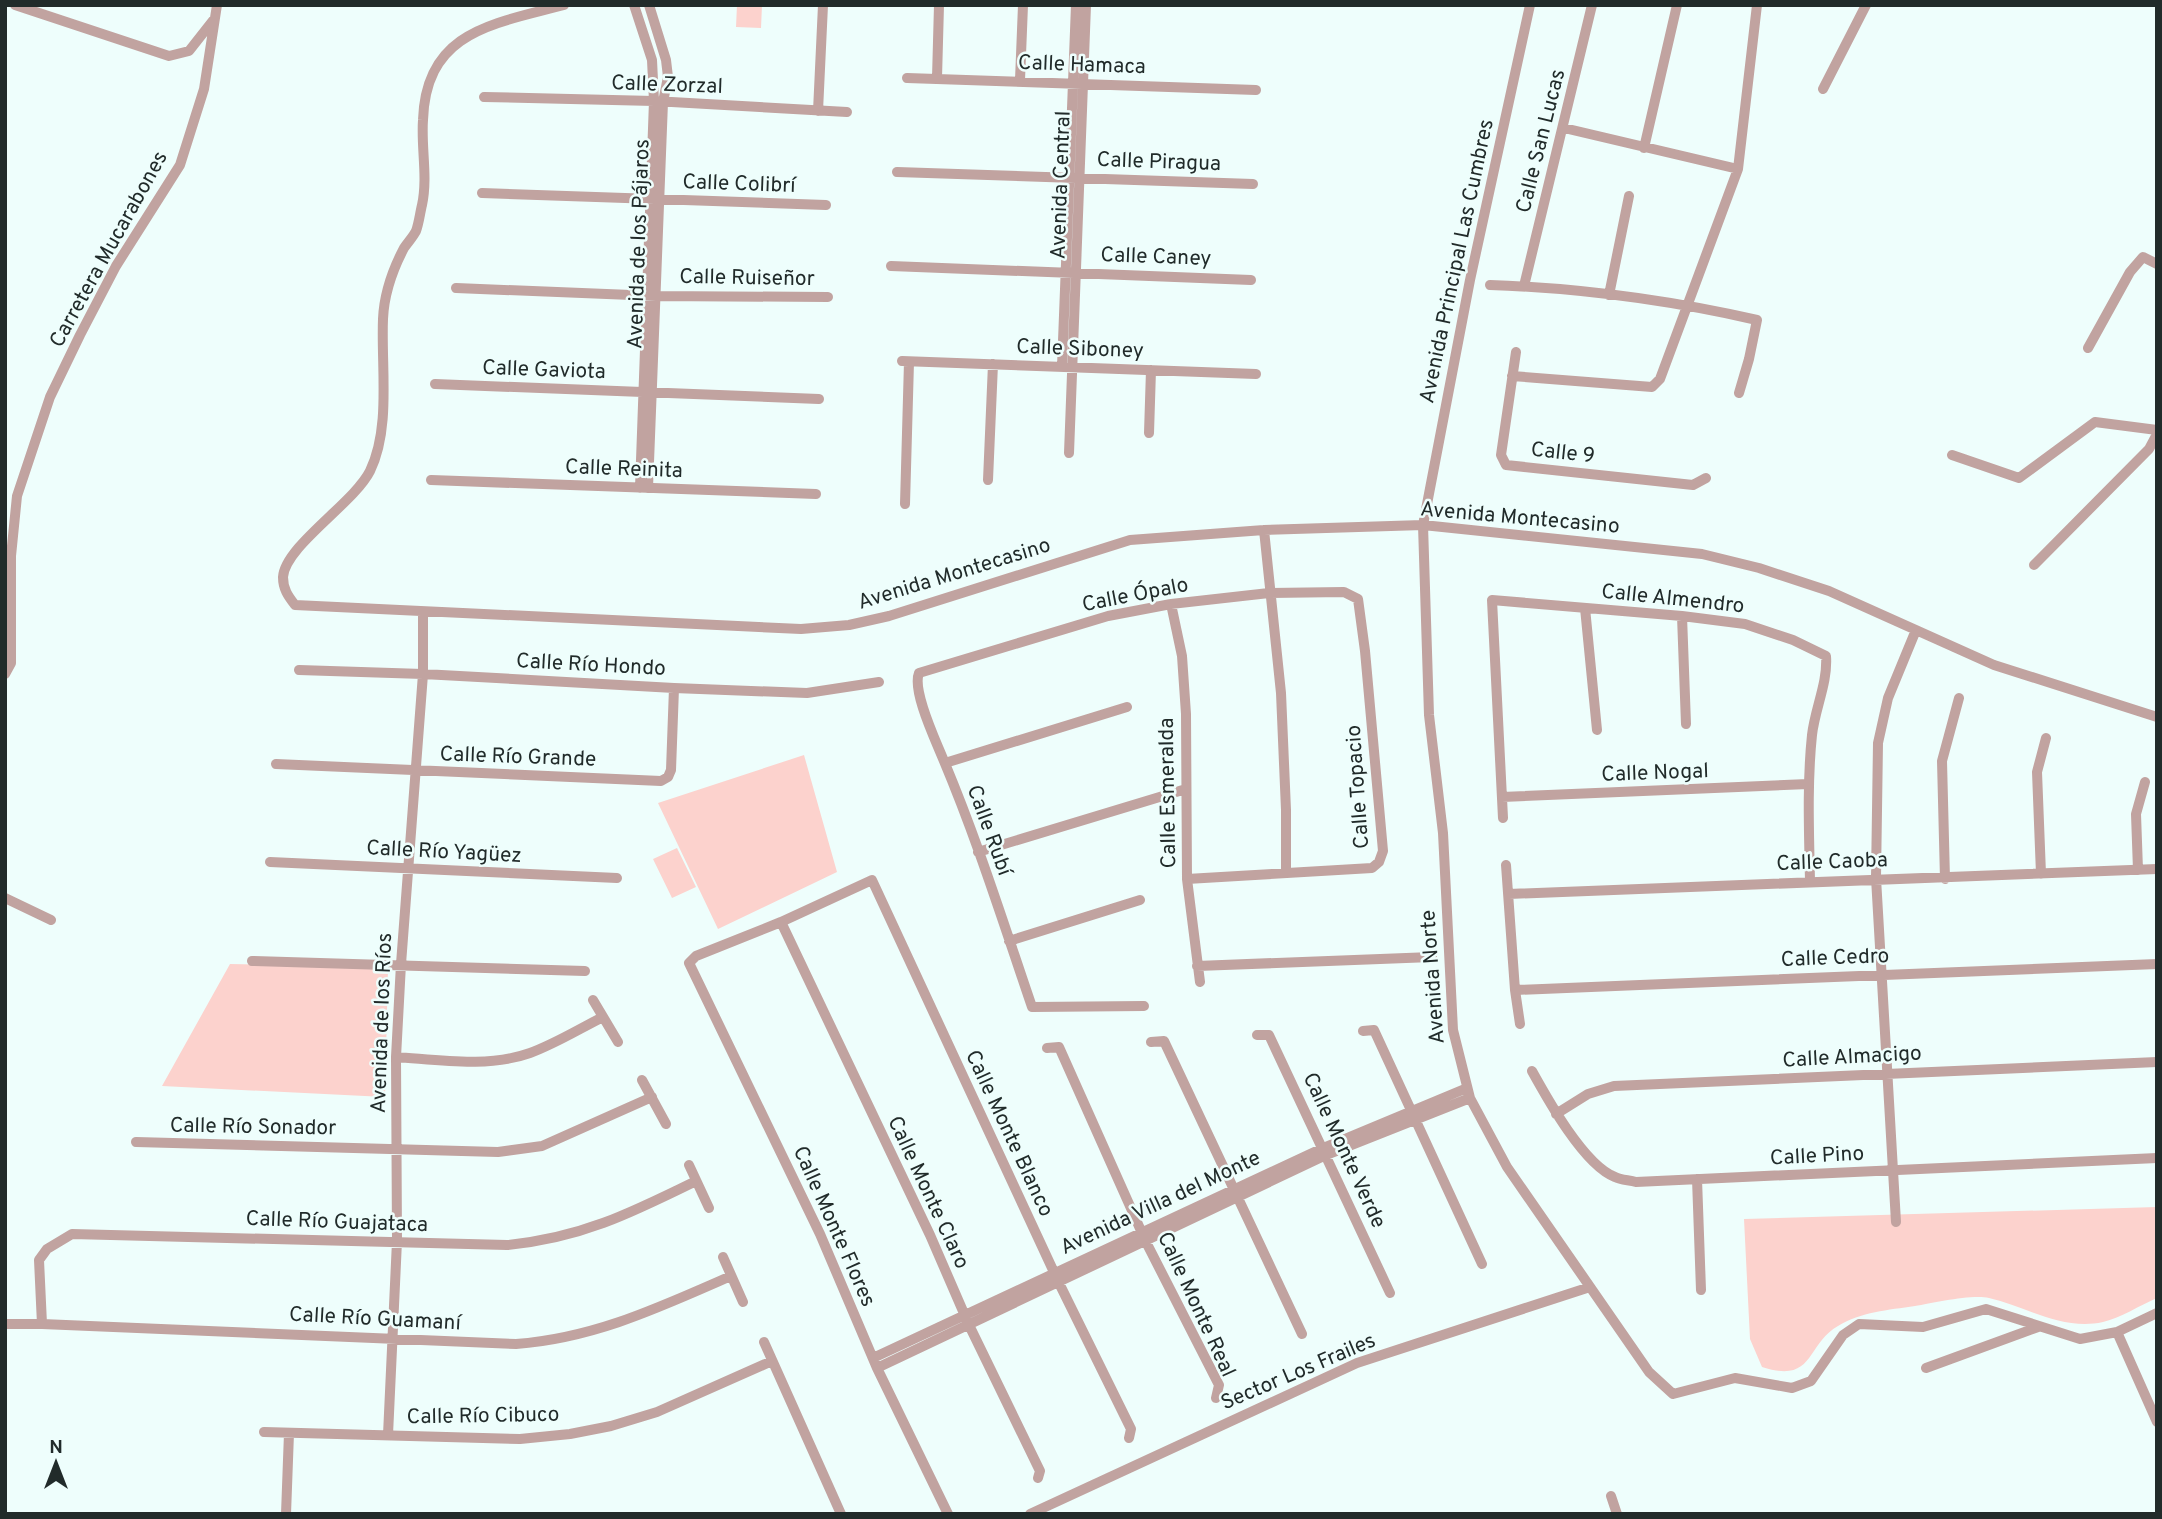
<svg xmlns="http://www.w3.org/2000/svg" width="2162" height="1519" font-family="Overpass,sans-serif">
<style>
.green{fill:#fcd2cd}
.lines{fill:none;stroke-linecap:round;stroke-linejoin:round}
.minor{stroke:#c1a3a0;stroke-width:10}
.labels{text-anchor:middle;stroke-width:5;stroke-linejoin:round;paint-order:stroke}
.street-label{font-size:21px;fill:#212b2a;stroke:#eefefc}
</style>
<rect width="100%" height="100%" fill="#eefefc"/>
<path class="green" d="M737,5h25l-1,23 -25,-1z
M804,755l33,117 -119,57 -60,-126z
M677,848l19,39 -24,11 -19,-39z
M230,964l158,3 -3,130 -223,-11z
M2157,1207v91c-17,7 -36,20 -54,24 -40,9 -76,-15 -114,-24 -17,-4 -56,5 -74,8 -27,4 -54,6 -77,20 -33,19 -23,58 -76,41l-12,-28 -6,-120z"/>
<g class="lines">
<path class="minor" d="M15,5l154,51 20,-5 26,-33
M564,5c-71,19 -138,26 -141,115 -2,28 5,57 -1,85 -2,8 -3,18 -6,26 -3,6 -8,11 -12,17 -11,21 -20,47 -21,71 -2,48 8,109 -13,152 -16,32 -85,75 -87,106 0,12 5,19 12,28l506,24 48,-4 40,-9 241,-76 134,-10 159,-5 279,29 57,14 70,23 165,74 163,52
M634,5l18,55 2,41 -14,387
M1530,5l-60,275 -47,245 6,190 14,118 10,197 17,68 37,69 142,205 24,22 62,-16 57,10 19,-7 32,-46 16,-11 64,3 63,-18 94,30 37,-7 40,-19
M907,78l349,12
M937,78l2,-73
M1020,80l3,-75
M1823,89l43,-84
M484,97l170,4 193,11
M818,111l5,-106
M1564,128l174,41
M1644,148l33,-143
M897,172l356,12
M482,193l344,12
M891,266l360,14
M1490,285c90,3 179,15 267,35l-8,39 -10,34
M1524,286l68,-281
M456,288l200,8 172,1
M1609,295l20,-99
M2088,348l42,-76 13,-15 14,7
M1516,352l-15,103 5,10 187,20 13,-7
M902,361l354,13
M1062,367l14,-362
M1512,376l140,11 8,-8 78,-210 19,-164
M435,384l384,15
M1149,433l2,-63
M1069,453l17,-448
M1952,455l67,23 76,-56 62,8
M431,480l385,14
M988,480l5,-116
M648,488l15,-386 5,-25 -2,-17 -17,-55
M905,504l4,-142
M1264,530l17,163 5,117v63
M2034,565l115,-116 8,-15
M1171,604l11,52 4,58 1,165 13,103
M1585,608l12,122
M1682,616l4,108
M299,670l124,4 251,14 133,5 72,-11
M5,674l6,-11v-107l6,-60 33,-99 30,-62 36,-69 64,-101 24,-76 13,-84
M945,763l182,-56
M276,764l385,17 7,-4 3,-7 3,-82
M1502,797l306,-13
M1503,818l-11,-218 190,16 63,8 48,16 33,16c2,27 -11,52 -14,79 -5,48 -3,97 -2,146
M978,852l208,-63
M270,862l347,16
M1506,865l9,125 5,34
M2138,870l-2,-56 9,-32
M2041,874l-4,-102 9,-34
M1945,879l-3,-118 17,-63
M1509,894l648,-25
M5,898l46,22
M781,922l149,313 39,90 71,146 -2,7
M1009,941l131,-41
M252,961l333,10
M1197,966l235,-9
M1515,990l642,-26
M593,1000l25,42
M1144,1006l-112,1c-29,-85 -56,-171 -91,-253 -7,-17 -29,-64 -22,-81l189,-57 63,-12 98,-11 75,-1 14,7 7,52 18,200 -4,11 -7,6 -185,11
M1363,1031l11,-1 108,234
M1257,1035h12l121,258
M1151,1042l13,-1 138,293
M1047,1048l12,-1 87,195 73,143 -3,13
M396,1057c44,3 92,11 134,-4 25,-9 49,-24 73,-36
M1532,1071c16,29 52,94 83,106 6,3 14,3 21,5l521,-24
M642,1080l24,44
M1556,1114l32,-20 26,-8 543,-24
M136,1142l362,10 44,-6 110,-49
M689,1165l20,43
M1697,1179l4,111
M1896,1222l-20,-344 2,-135 10,-45 28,-68
M723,1257l20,45
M5,1324h37l474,20c79,-6 144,-37 215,-68
M42,1324l-3,-64 8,-11 25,-15 435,11c74,-7 124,-32 189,-64
M2117,1332l40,90
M764,1342l77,172
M873,1358l450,-210 144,-60
M877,1368l449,-213 144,-57
M1926,1368l112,-41
M264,1432l256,7 50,-5 41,-8 46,-14 115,-51
M388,1435l9,-194 -1,-184 5,-93 22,-290v-62
M1611,1496l6,18
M286,1514l3,-81
M948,1514l-71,-146 -57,-134 -131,-271 7,-7 85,-34 91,-42 187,403 72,146 -2,9
M1030,1514l327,-151 233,-76"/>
</g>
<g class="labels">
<g class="street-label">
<text transform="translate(1082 64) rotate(2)" y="7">Calle Hamaca</text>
<text transform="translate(667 84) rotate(2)" y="7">Calle Zorzal</text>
<text transform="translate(1540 141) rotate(-76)" y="7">Calle San Lucas</text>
<text transform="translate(1159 161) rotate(2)" y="7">Calle Piragua</text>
<text transform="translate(739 183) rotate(2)" y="7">Calle Colibrí</text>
<text transform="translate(1060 185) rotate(-88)" y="7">Avenida Central</text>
<text transform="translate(638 244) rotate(-88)" y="7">Avenida de los Pájaros</text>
<text transform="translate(108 249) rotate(-61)" y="7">Carretera Mucarabones</text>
<text transform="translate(1156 256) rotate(2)" y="7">Calle Caney</text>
<text transform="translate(1456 261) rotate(-78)" y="7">Avenida Principal Las Cumbres</text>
<text transform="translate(747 277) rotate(1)" y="7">Calle Ruiseñor</text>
<text transform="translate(1080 348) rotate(2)" y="7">Calle Siboney</text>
<text transform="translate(544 369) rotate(2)" y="7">Calle Gaviota</text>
<text transform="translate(1563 452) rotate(6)" y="7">Calle 9</text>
<text transform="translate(624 468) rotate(2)" y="7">Calle Reinita</text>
<text transform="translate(1520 517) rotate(5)" y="7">Avenida Montecasino</text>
<text transform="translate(954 573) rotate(-17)" y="7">Avenida Montecasino</text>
<text transform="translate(1135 594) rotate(-11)" y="7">Calle Ópalo</text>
<text transform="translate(1673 598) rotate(6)" y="7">Calle Almendro</text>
<text transform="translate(591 664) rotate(3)" y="7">Calle Río Hondo</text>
<text transform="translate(518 756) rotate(2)" y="7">Calle Río Grande</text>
<text transform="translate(1655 772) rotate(-2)" y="7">Calle Nogal</text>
<text transform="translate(1357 787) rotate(-94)" y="7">Calle Topacio</text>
<text transform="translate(1167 793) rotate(-91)" y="7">Calle Esmeralda</text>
<text transform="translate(990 830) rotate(70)" y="7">Calle Rubí</text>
<text transform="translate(444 851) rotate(3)" y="7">Calle Río Yagüez</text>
<text transform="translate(1832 861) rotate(-2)" y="7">Calle Caoba</text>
<text transform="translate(1835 957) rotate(-2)" y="7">Calle Cedro</text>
<text transform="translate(1432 977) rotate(-94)" y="7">Avenida Norte</text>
<text transform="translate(381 1023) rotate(-88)" y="7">Avenida de los Ríos</text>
<text transform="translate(1852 1056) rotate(-3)" y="7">Calle Almacigo</text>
<text transform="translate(253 1126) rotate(1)" y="7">Calle Río Sonador</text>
<text transform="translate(1010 1133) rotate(65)" y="7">Calle Monte Blanco</text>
<text transform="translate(1345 1150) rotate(65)" y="7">Calle Monte Verde</text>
<text transform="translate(1817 1155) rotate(-3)" y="7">Calle Pino</text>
<text transform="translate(929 1192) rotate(65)" y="7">Calle Monte Claro</text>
<text transform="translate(1160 1202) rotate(-25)" y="7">Avenida Villa del Monte</text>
<text transform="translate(337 1221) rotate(2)" y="7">Calle Río Guajataca</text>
<text transform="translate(835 1226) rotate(66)" y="7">Calle Monte Flores</text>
<text transform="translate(1197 1304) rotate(65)" y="7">Calle Monte Real</text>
<text transform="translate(375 1318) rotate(3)" y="7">Calle Río Guamaní</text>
<text transform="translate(1298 1371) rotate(-23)" y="7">Sector Los Frailes</text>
<text transform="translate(483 1415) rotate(-1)" y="7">Calle Río Cibuco</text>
</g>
</g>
<rect width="2162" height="1519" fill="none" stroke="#212b2a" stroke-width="14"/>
<g transform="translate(56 1463)" stroke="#eefefc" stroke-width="5" paint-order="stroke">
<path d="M0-5L12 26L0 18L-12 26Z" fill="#212b2a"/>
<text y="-10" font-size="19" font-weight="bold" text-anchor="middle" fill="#212b2a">N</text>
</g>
</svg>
